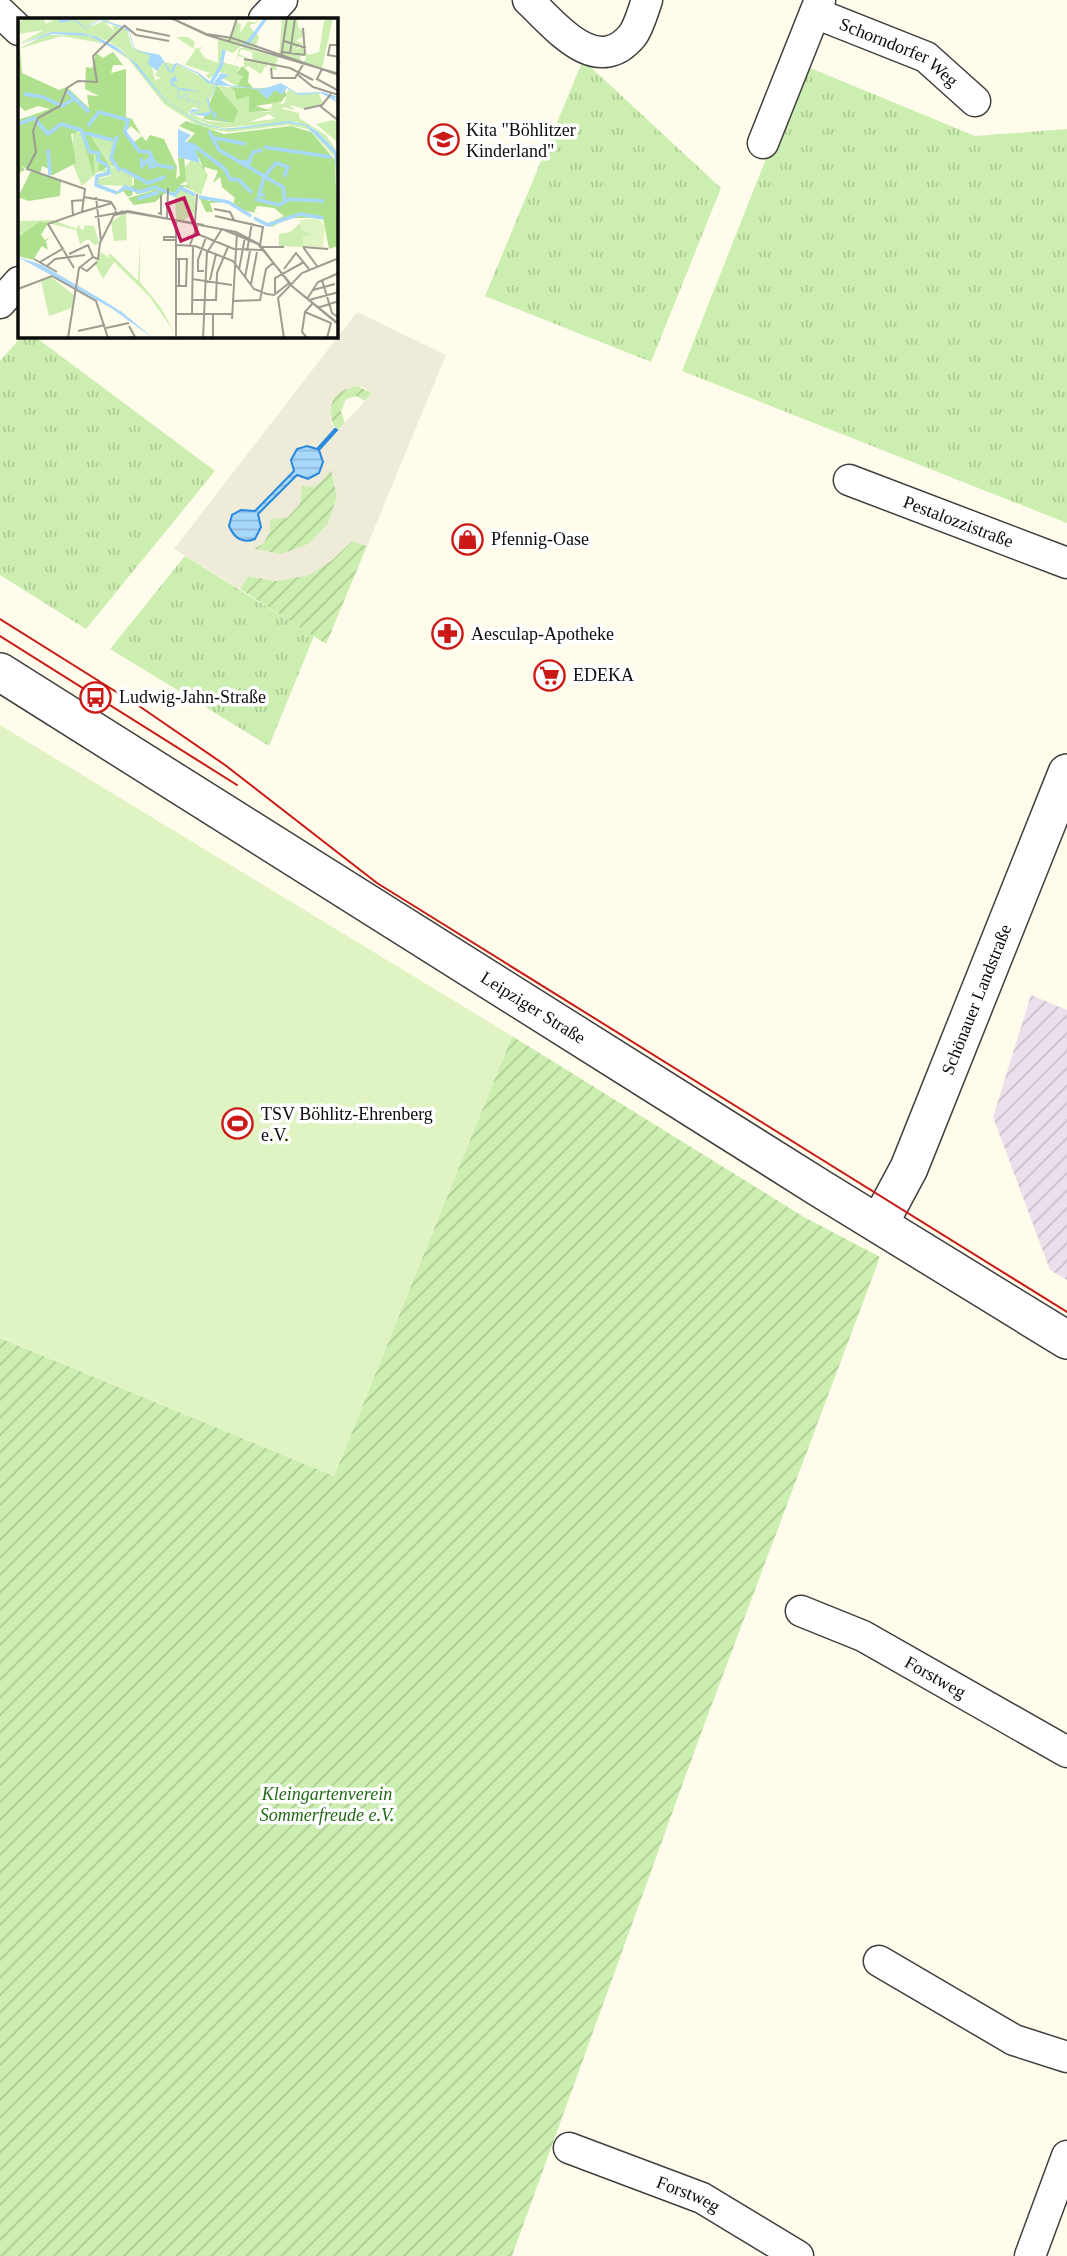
<svg xmlns="http://www.w3.org/2000/svg" width="1067" height="2256" font-family="'Times New Roman',serif">
<style>
.industrial{fill:url(#industrial-furrows)}
.grass{fill:url(#grass-tufts)}
.garden{fill:url(#garden-furrows)}
.pitch{fill:#e0f4c3}
.plaza{fill:#efebd9;fill-rule:evenodd}
.water{fill:url(#water-rules);stroke:#2888dc;stroke-width:2}
.lines{fill:none;stroke-linecap:round;stroke-linejoin:round}
.minor-casing{stroke:#3f3f3f;stroke-width:33}
.tertiary-casing{stroke:#3f3f3f;stroke-width:40}
.minor{stroke:#fff;stroke-width:30}
.tertiary{stroke:#fff;stroke-width:37}
.tram{stroke:#ca1916;stroke-width:2}
.labels{text-anchor:middle;stroke-width:7;stroke-linejoin:round;paint-order:stroke}
.street-label{font-size:18px;fill:#0c0c0c;stroke:#fff}
.poi-label{font-size:18px;fill:#0c0c0c;stroke:#fff;text-anchor:start}
.park-label{font-size:18px;font-style:italic;fill:#226a16;stroke:#fff}
.inset-river{fill:none;stroke:#a9d8fd;stroke-width:3.5}
.inset-road{fill:none;stroke:#9e9c92;stroke-width:2}
.view{fill:#c2185b;fill-opacity:0.15;stroke:#c2185b;stroke-width:3.5}
.inset-edge{fill:none;stroke:#0c0c0c;stroke-width:3.5}
</style>
<defs>
<pattern id="industrial-furrows" width="10" height="10" patternUnits="userSpaceOnUse" patternTransform="scale(1.75)"><rect width="10" height="10" fill="#ecdfec"/><path d="M-1 1l2-2M0 10L10 0M9 11l2-2" fill="none" stroke="#c9bec9"/></pattern>
<pattern id="grass-tufts" width="24" height="20" patternUnits="userSpaceOnUse" patternTransform="scale(1.75)"><rect width="24" height="20" fill="#cceeb0"/><path d="M3 7l-1-3M5 7V3M7 7l1-3M15 17l-1-3M17 17v-4M19 17l1-3" fill="none" stroke="#aecb96"/></pattern>
<pattern id="garden-furrows" width="10" height="10" patternUnits="userSpaceOnUse" patternTransform="scale(1.75)"><rect width="10" height="10" fill="#cceeb0"/><path d="M-1 1l2-2M0 10L10 0M9 11l2-2" fill="none" stroke="#aecb96"/></pattern>
<pattern id="water-rules" width="6" height="5" patternUnits="userSpaceOnUse" patternTransform="scale(1.75)"><rect width="6" height="5" fill="#a9d8fd"/><path d="M0 2.5h6" fill="none" stroke="#90b8d8"/></pattern>
</defs>
<rect width="100%" height="100%" fill="#fffceb"/>
<path class="industrial" d="M1031,995l36,15v270l-17,-10 -57,-153z"/>
<path class="grass" d="M583,60l138,128 -70,174 -166,-66z
M803,65l172,71 92,-7v394l-385,-152z
M22,336h12l181,135 -129,158 -86,-54v-214z
M185,556l129,80 -45,110 -159,-97z"/>
<path class="garden" d="M357,386l15,7 -7,8 -9,-5 -10,3 -5,12 4,12 -8,7c-15,-19 -4,-42 20,-44z
M331,468l6,29 -9,27 -19,20 -27,10 -29,-5c13,-7 17,-15 17,-30l32,-33z
M352,541l15,5 -41,98 -86,-55 8,-13 29,5 54,-20z
M512,1036l292,181 76,40 -180,479 -188,520h-512v-918l334,138z"/>
<path class="pitch" d="M0,725l512,311 -178,440 -334,-138z"/>
<path class="plaza" d="M357,312l89,43 -79,191 -15,-5 -21,20 -21,14 -33,6 -29,-5 -8,13 -66,-40zM357,386l8,2 7,6 -114,120 3,7 -13,-12 6,2 40,-40 -3,-6 10,-19 16,3 18,-20 -5,-9 1,-18 10,-11zM331,469l6,28 -9,27 -19,20 -27,10 -28,-5 10,-6 6,-12v-12l17,-1 13,-14 2,-18 13,1 10,-9z"/>
<path class="water" d="M335,429l2,1 -18,20 4,12 -4,11 -11,6 -11,-4 -39,39 3,13 -6,12c-12,5 -21,-1 -26,-13l3,-11 9,-5 14,1 39,-40 -3,-11 6,-11 10,-3 10,3z"/>
<g class="lines">
<defs>
<g id="minor">
<path d="M528,0c27,25 68,79 104,36 7,-9 11,-25 15,-36"/>
<path d="M0,12l19,18"/>
<path id="s1" d="M815,13l111,44 49,44"/>
<path d="M264,19l18,-19"/>
<path d="M763,143l57,-143"/>
<path d="M0,303l19,-21"/>
<path id="s2" d="M849,480l218,83"/>
<path id="s3" d="M801,1611l62,25 204,116"/>
<path d="M879,1961l135,79 53,17"/>
<path id="s4" d="M569,2148l133,50 96,58"/>
<path d="M1030,2256l37,-100"/>
</g>
<g id="tertiary">
<path id="s5" d="M0,672l818,515 249,153"/>
<path id="s6" d="M879,1224l30,-56 158,-395"/>
</g>
</defs>
<use href="#minor" class="minor-casing"/>
<use href="#tertiary" class="tertiary-casing"/>
<use href="#minor" class="minor"/>
<use href="#tertiary" class="tertiary"/>
<path class="tram" d="M0,619l142,89 83,57 152,118 690,429
M0,636l237,149"/>
</g>
<defs>
<symbol id="school-ring" viewBox="-11 -11 22 22"><circle r="9.5" fill="#fff" stroke="#ca1916" stroke-width="1.5"/><path d="M0-5L7-2L0 1L-7-2ZM-4 1L0 2.5L4 1V4Q0 6-4 4Z" fill="#ca1916"/></symbol>
<symbol id="shop-ring" viewBox="-11 -11 22 22"><circle r="9.5" fill="#fff" stroke="#ca1916" stroke-width="1.5"/><path d="M-5-2.5h2.3a2.7 3.5 0 0 1 5.4 0H5L5.5 6h-11ZM-1.5-2.5h3a1.5 2.3 0 0 0-3 0Z" fill="#ca1916"/></symbol>
<symbol id="pharmacy-ring" viewBox="-11 -11 22 22"><circle r="9.5" fill="#fff" stroke="#ca1916" stroke-width="1.5"/><path d="M-2-6h4v4h4v4h-4v4h-4v-4h-4v-4h4Z" fill="#ca1916"/></symbol>
<symbol id="supermarket-ring" viewBox="-11 -11 22 22"><circle r="9.5" fill="#fff" stroke="#ca1916" stroke-width="1.5"/><path d="M-6-5.5h2.5l.6 2H6L4.5 2H-2.5L-4.4-4H-6ZM-1.5 3.2a1.3 1.3 0 1 0 .1 0ZM3 3.2a1.3 1.3 0 1 0 .1 0Z" fill="#ca1916"/></symbol>
<symbol id="bus-ring" viewBox="-11 -11 22 22"><circle r="9.5" fill="#fff" stroke="#ca1916" stroke-width="1.5"/><path d="M-5-6H5V4H4V6H2V4H-2V6H-4V4H-5ZM-3.5-4V0h7V-4ZM-3.5 1.2v1.5H-2V1.2ZM2 1.2v1.5H3.5V1.2Z" fill="#ca1916"/></symbol>
<symbol id="stadium-ring" viewBox="-11 -11 22 22"><circle r="9.5" fill="#fff" stroke="#ca1916" stroke-width="1.5"/><path d="M0-5a6.5 5 0 1 0 0 10a6.5 5 0 1 0 0-10ZM-3.5-1.8h7v3.6h-7Z" fill="#ca1916"/></symbol>
</defs>
<g fill-rule="evenodd">
<use href="#school-ring" x="426" y="122" width="35" height="35"/>
<use href="#shop-ring" x="450" y="522" width="35" height="35"/>
<use href="#pharmacy-ring" x="430" y="616" width="35" height="35"/>
<use href="#supermarket-ring" x="532" y="658" width="35" height="35"/>
<use href="#bus-ring" x="78" y="680" width="35" height="35"/>
<use href="#stadium-ring" x="220" y="1106" width="35" height="35"/>
</g>
<g class="labels">
<g class="street-label">
<text dy="6" stroke="none"><textPath href="#s1" startOffset="93">Schorndorfer Weg</textPath></text>
<text dy="6" stroke="none"><textPath href="#s2" startOffset="117">Pestalozzistraße</textPath></text>
<text dy="6" stroke="none"><textPath href="#s6" startOffset="245">Schönauer Landstraße</textPath></text>
<text dy="6" stroke="none"><textPath href="#s5" startOffset="630">Leipziger Straße</textPath></text>
<text dy="6" stroke="none"><textPath href="#s3" startOffset="150">Forstweg</textPath></text>
<text dy="6" stroke="none"><textPath href="#s4" startOffset="128">Forstweg</textPath></text>
</g>
<g class="poi-label">
<text x="466" y="136">Kita "Böhlitzer<tspan x="466" dy="21">Kinderland"</tspan></text>
<text x="491" y="545">Pfennig-Oase</text>
<text x="471" y="640">Aesculap-Apotheke</text>
<text x="573" y="681">EDEKA</text>
<text x="119" y="703">Ludwig-Jahn-Straße</text>
<text x="261" y="1120">TSV Böhlitz-Ehrenberg<tspan x="261" dy="21">e.V.</tspan></text>
</g>
<g class="park-label">
<text x="327" y="1800">Kleingartenverein<tspan x="327" dy="21">Sommerfreude e.V.</tspan></text>
</g>
</g>
<g transform="translate(18 18)">
<rect width="320" height="320" fill="#fffceb"/>
<path d="M6,0h19l3,6 6,-6 -3,6 6,-6h54v4l-9,-3 -7,3 -7,6 18,-7 11,11 -3,-7 15,5 5,17 17,7 6,26 19,-5 3,24 10,-5v8h12v7l-6,-2 -5,6 19,8 26,2 4,-12 -19,-26 16,4 1,10 15,-3v26l24,-3 1,-7 6,4 2,-7 16,4v5l27,17 12,18 -20,-21 -7,-5 -15,-5 -77,6 -39,-15 39,16 70,-6 17,3 11,7 17,20 3,7 1,29 -4,-33 -26,-27 -21,-4 -59,7 -26,-4 -37,-23 -36,-45 -23,-16 -44,-8 -44,13 28,-14h40l18,6 18,10 24,25 -24,-26 -14,-9 -18,-6 -38,-3 -34,12 26,-14 -26,4v-11zM243,0l-3,4 -3,2h-4l-1,3 9,10 -3,11 6,3 -7,-3 3,-10 -4,10 -8,-1 28,9 3,14h-5l-3,-7 -3,4 4,1 -11,-3 4,-4 9,2 2,-7 -20,-6 -2,8v-9v3l-11,-3 -2,5 11,5 -12,-3 -3,7 4,-14 4,-2 8,2 -10,-3 -8,7 -8,-3 -3,12 18,5 -4,7 7,2 -6,10 -19,-10 9,-2 -9,-2 -9,7 -3,-4 4,-2 -25,-8 10,-15 -19,-13h12l7,5 -2,7 10,-2 -4,3 6,8 13,5v-24l13,-1 5,-16 5,2 -1,9 8,-12 7,2zM55,114l10,1 8,28 5,-7 12,19 -9,-2 -17,15 -9,-21zM72,117l23,7 -2,24 22,10 -1,10 -34,-1 -1,-6 14,-3 -2,-10zM173,142l9,3 8,12 -7,20 -12,-6 -7,-18zM35,202l24,9 1,-4 5,6 2,-6 9,1 5,17 -4,2 -7,-6 -8,5 -4,-14 -28,-7 -30,14v-16zM122,222v42l21,26 14,25 -26,-37 -35,-34 -11,17 -8,-15 6,-12 9,7 -2,-4 3,-1 27,27z" fill="#cceeb0"/>
<path d="M2,30l2,25 37,17 8,-3 22,21 -2,-13 12,1 -14,-7 1,-22 6,1 4,-15 7,5 10,-6 10,13h-10l-2,8 15,-4v48l6,2 9,16 -10,-9 -6,6 9,10 8,-6 4,5 4,-6 14,4 13,28 -1,12 4,-4 -2,-17 6,-2 2,25 -6,4h8l1,4 -5,-3 -9,10 -8,-4 -12,10 -21,3 -6,-7 28,-8 -19,4 -5,-4 1,5 -5,2 -5,-6 -6,3 -21,-7 -1,-9 13,-5 -1,-6 -8,5 -1,-8 3,2 -7,-13v25l-13,-47 -10,3 5,29 -25,13v-6l-9,-4 -2,8 21,6 -1,16 -31,5 -11,-4 13,-26 -9,-5 3,4 -7,3v-53l32,-11 -12,-3 -13,5 -7,-6zM72,117l23,7 -2,23 23,11v9l-17,7 -20,-7v-7l13,-3 -1,-10zM224,48l7,6 -1,10 6,7 28,-3 5,9 -6,7 -25,4 13,4 1,-4v5l-21,1v-16l-13,4 -2,-10 -5,-3 18,1 -10,-2 6,-10 -7,-2zM199,67l21,26 -5,12 -30,-4zM168,103l38,13 67,-8 20,6 24,28 3,86 -9,3 -6,-31h-36l-15,9 -45,-25 -17,1 3,9h-7l-8,-17 11,6 18,-1 6,4 2,-6 -13,-11 -2,-10 -7,6 5,-12 -13,-4 -1,4 -5,-13 -9,2 6,-11 -11,-5 10,-11 -16,-7zM239,188l17,2 10,8 -17,8 -25,-14 18,4 -6,-2zM21,204l9,1 -7,12 4,5 7,-4 -6,5 2,9 -6,-4 -9,14 -15,-4 1,-19z" fill="#aee08e" fill-rule="evenodd"/>
<path d="M270,71l11,6 19,-3 5,11 -19,6 -19,-6z" fill="#cceeb0"/>
<path d="M145,44l11,2 -1,7h-5l5,2 4,-9 40,21 -8,15 2,11 -9,5 -12,-3 9,-3 -1,-8h-11v-8l-10,5 -7,-18 4,-6 -9,6 -10,-6zM315,102l5,2 -1,20 -21,-18z" fill="#cceeb0"/>
<path d="M279,0l1,9 8,7 -10,7 7,2 -8,7 8,-3 5,8 11,-3 5,-31 9,-3 -11,50 -18,-5 2,-7 -6,-2 1,8 -22,-7 3,-35zM236,33l24,6 -1,5 -19,2 7,3 -4,7 -13,-8 -4,3v-10l8,2zM269,82l7,10 -11,-3 -2,9 -6,-4 -1,6 -5,-4 -19,8 -1,-10h21l3,-10 10,2zM163,170l14,7v18l-12,8 -7,-2 -1,-23zM108,194l1,28 -13,1 -3,-19zM282,205l13,12 -10,12 -24,-1v-12l11,-2zM33,259l23,18 -2,13 -23,8 -8,-35z" fill="#cceeb0"/>
<path d="M300,200l7,8 -2,21h-20v-11l10,-1 -12,-5 -1,-10z" fill="#e0f4c3"/>
<path d="M38,0l19,1 10,9 15,-9 22,7 7,4 1,3 5,17 25,5 11,17 3,-8 3,-1 22,10 14,11 8,-11 8,2 -8,5 8,5 34,4 18,-6 16,10 26,-1 15,5 -4,1 4,5 -17,-10 -22,2 -12,-7 -5,7 -7,-5 -8,9 -10,-10 -40,-4 -8,16 2,10 4,1 2,1 -3,6 5,-2 7,4 1,2 -9,-6 -5,3v-8l-6,4 -13,-1 -4,-2v-2l3,-2 6,1v-8l-12,-1 -1,-7 -5,5h-3l-1,-12 -5,-1 -2,-4 1,-3 4,-3 -1,-2 4,7 -7,1 6,4 1,3 5,-1 19,4h1l3,5 -3,-5 -25,-2 1,9 7,-6 2,7 12,2 -1,9 -8,1 3,2 16,-2 -4,-15 3,3 7,-15 -8,-2 -10,-9 -21,-10 -4,9 -4,-1 -6,-10 -6,9 -9,-7 2,-9 -16,-5 -5,-18 -7,-4 -22,-8 -15,9 -11,-9 -13,3zM34,14l30,1 15,4 18,9 22,18 28,36 35,23 26,6 63,-8 18,4 11,7 20,21v30l-4,-30 -28,-27 -17,-3 -62,7 -27,-6 -36,-24 -36,-43 -38,-21 -38,-2 -34,11zM160,111l13,6 -6,7 8,1 7,20 -22,-6zM0,239l24,8 59,34 21,13 31,26 -42,-30z" fill="#a9d8fd"/>
<path class="inset-river" d="M225,25h5l18,-25M193,65l10,-17 3,-16M49,73l22,21M6,76l19,3 19,9 12,-7M0,106l16,-6 14,16 13,-10 20,6 9,22 9,1 -1,7 10,6M70,108l11,-14 29,8 -3,12 14,19 10,1 7,13 18,3M191,113l10,19 64,37 2,14M67,115l28,7M99,118l-6,22 9,13M196,120l32,6M174,126l33,25M246,129l67,10M30,131l2,26M123,140l1,8 8,-8v9l5,-1M224,143l7,2 4,-11 9,-2M90,149l1,6 -12,3 -1,9 21,8M104,151l26,14 17,-6M207,151l5,10 9,1 13,13M101,174l6,-5 15,5 15,-5 19,8 7,-7 14,7M247,177h-6l5,-18 12,-14 12,4 -4,10M181,179l29,5 23,14M120,181l21,-7M237,181l24,6 11,-6M272,181l34,2M236,200l14,7 32,-11 23,4"/>
<path class="inset-road" d="M153,0l36,17 132,39M153,0l35,16 26,4 107,37M106,7l12,10 33,6M285,10l2,26M118,11l34,7M266,23l22,7M211,24l8,-24M321,27h-9l-2,10 11,2M264,34l23,3M272,36l5,-36M263,39l6,-39M226,41l46,9 23,12M253,50l1,10h23l9,-15M304,51l-5,10 22,12M280,57l15,12 26,8M302,88l19,15M286,91l18,-4 9,-11M66,179l27,5 5,8M78,179l5,44M196,191l16,3 4,8M105,193l-8,4 13,-3 76,13M64,194l30,-9M140,195l3,1v-19M55,198l-1,-15 12,-1M197,198l48,11 -3,18M77,199l33,-6 108,21 23,12 30,39 -15,12 -7,-1 -13,-5 -21,-28 -38,-15 -19,-1M149,200l1,-30M158,202v118M177,205l2,-29M204,211l36,15 35,43 46,38M177,215l39,16 29,1M158,222h-12v-3h12M172,227l8,-21M243,229h23M285,229l25,2M285,229l14,19M190,233l14,-22M229,233l5,-28M51,236l19,-9 5,12M75,239l5,2 2,-16 16,-32M16,241l23,13M22,244l24,-14M29,248l8,-7 30,-4M62,249l7,4 10,-9M56,250l-26,-44 34,-12 3,-23 -58,-20 9,-17 -3,-21 5,-13 22,-12 7,-18 11,-7 19,1 -4,-26 31,-30M266,251l12,-16 13,16M221,252l6,-33M186,253h-6v-11l8,-23M227,259l5,-26M174,261l40,6M192,262l6,-26M304,262l10,33 7,5M233,266l6,-32M157,268h11l1,-27h-12M161,268v-27M275,269l46,37M0,271l34,-13 44,25 12,37M295,272l22,-6M257,275v-15l29,-16M289,281l11,-17 21,-9M174,282h24l1,-27 11,-26M291,282l30,-8M214,283l28,-1 6,-31 7,-6M299,290l22,-7M287,294l26,11 -4,15M157,296h57M174,296l1,-69M214,301l5,-86M88,310l23,-5M60,313l27,-6M50,320l11,-70 14,-11M107,320l10,-1 -6,-11M185,320l4,-87M185,320h10v-24M266,320l-6,-40 24,-25 37,-15M289,320l-5,-6 3,-20 7,-8"/>
<path class="view" d="M166,180l14,36 -17,7 -14,-37z"/>
<rect width="320" height="320" class="inset-edge"/>
</g>
</svg>
